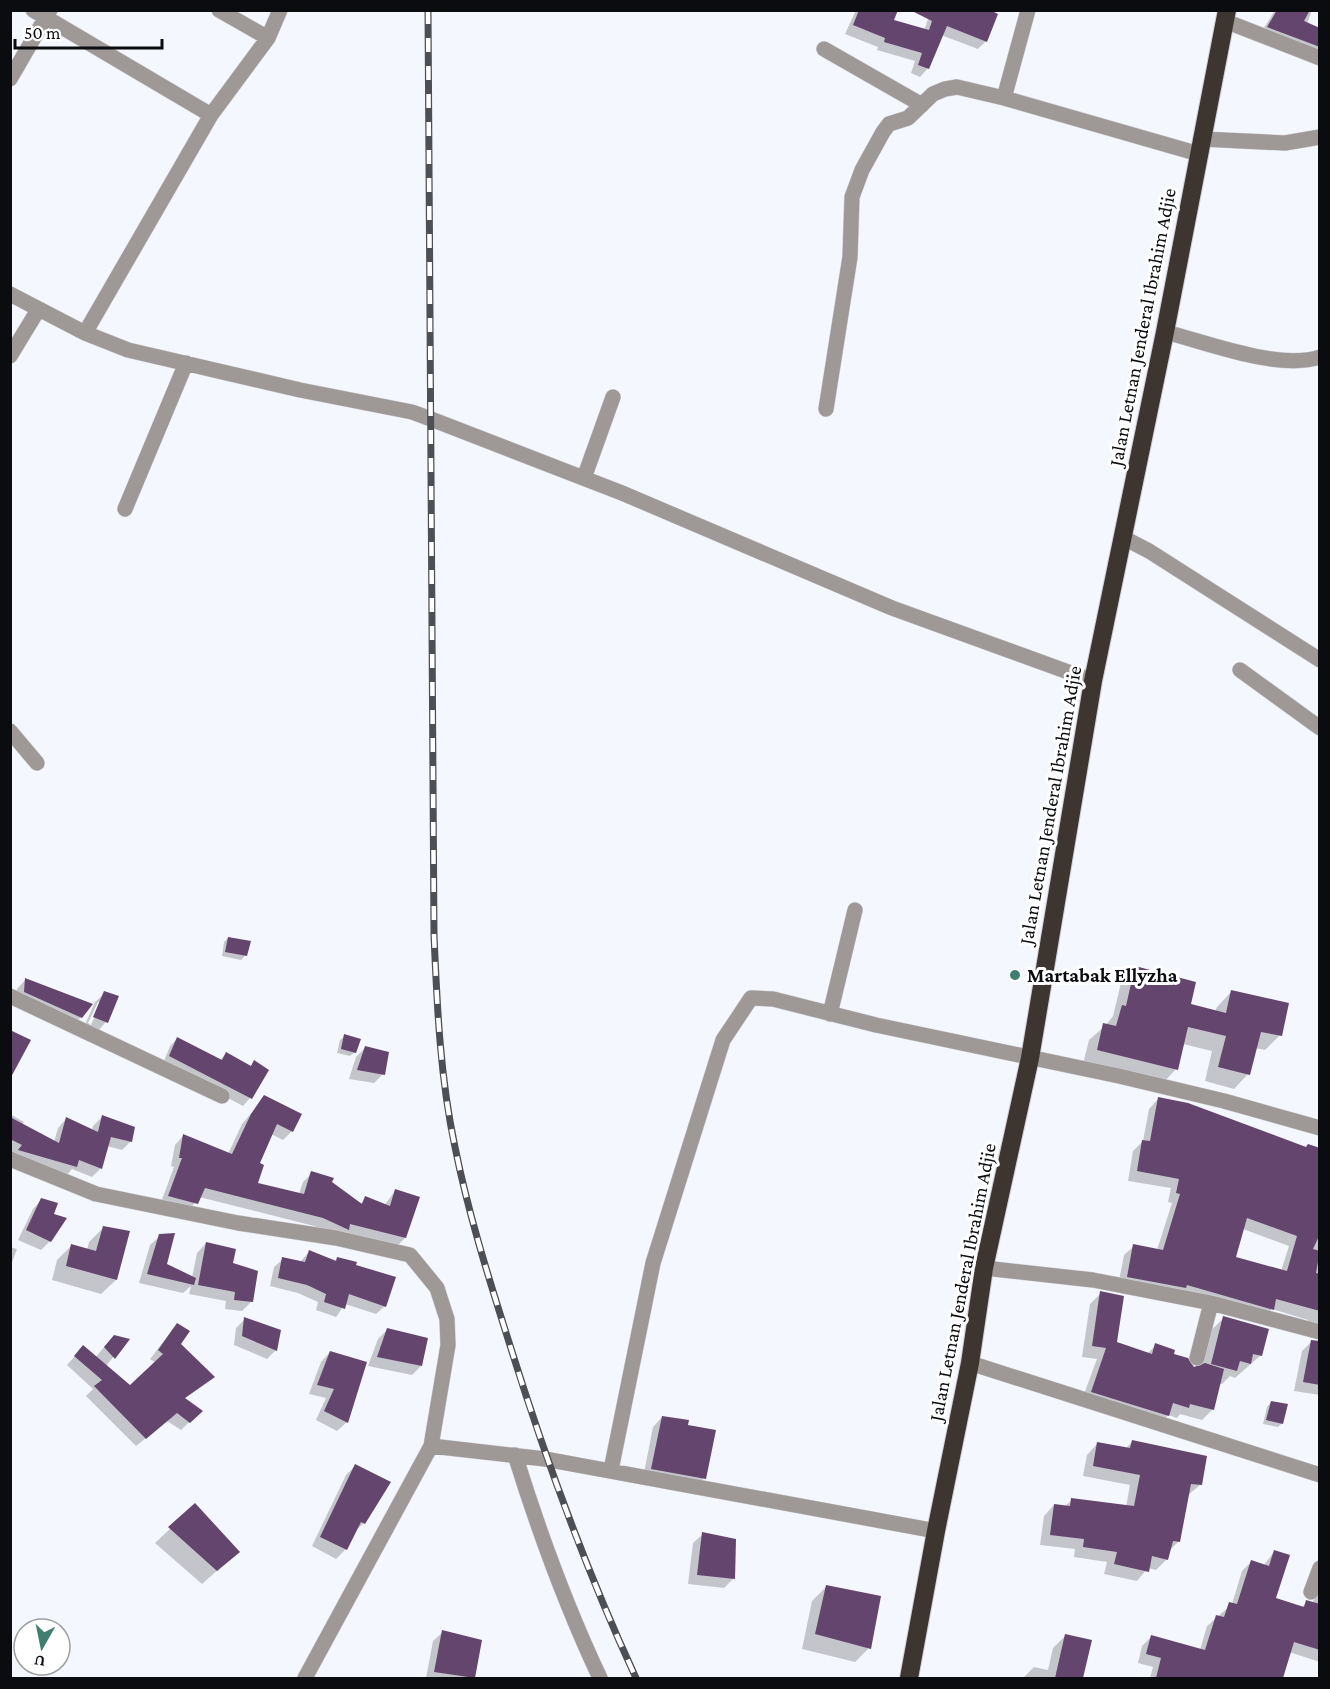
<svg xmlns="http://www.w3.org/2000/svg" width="1330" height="1689" font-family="'Crimson Pro',serif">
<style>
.shadow{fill:#0003;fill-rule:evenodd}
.building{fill:#63456e;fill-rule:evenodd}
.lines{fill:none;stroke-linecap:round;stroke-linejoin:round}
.minor-casing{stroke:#d0d1d8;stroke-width:16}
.highway-casing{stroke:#d0d1d8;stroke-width:20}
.minor{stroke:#9e9997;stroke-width:15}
.highway{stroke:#3d352f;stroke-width:18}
.rail-casing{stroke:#4e4f54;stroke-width:7}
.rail{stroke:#fff;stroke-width:4.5;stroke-dasharray:14;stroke-linecap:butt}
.poi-dot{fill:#3e7f70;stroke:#fff;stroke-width:2}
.labels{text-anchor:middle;stroke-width:6;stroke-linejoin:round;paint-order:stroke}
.street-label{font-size:20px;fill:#0b0c10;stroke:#fff}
.poi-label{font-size:20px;font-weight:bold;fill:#0b0c10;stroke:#fff;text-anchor:start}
</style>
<rect width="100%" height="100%" fill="#f5f7fe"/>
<path class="shadow" d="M856,10h41l-5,11 32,10 7,-21 55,31 -8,8 -37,-14 -13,33 -8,9 -9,-4 4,-12 -38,-11 1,-3 -33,-13z
M1275,10h37l-5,14 13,6v34l-61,-28z
M228,938l17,18 -4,4 -19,-4 2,-14z
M1136,968l53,37 26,7 2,-5 14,-15 49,43 -15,15 -10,-2 -7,26 -14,15 -29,-8 7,-30 -29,-7 -7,25 -14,15 -79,-20 6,-24 17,-15 7,-9 8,-33z
M26,979l55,38 -9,9 -57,-25 2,-12z
M105,993l1,29 -9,10 -13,-5 11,-25zM98,1002h3l-10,23 -3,-2z
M345,1036l10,16 -5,4 -13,-3 3,-13z
M177,1039l43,21 6,-6 24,13 5,-5 -5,36 -7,8 -80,-42 7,-18z
M365,1048l18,26 -9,9 -25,-4 7,-22z
M265,1097l27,34 -9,9 -12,-6 -13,30 -2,20 43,10 4,-12 9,-9 48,31 6,-6 18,8 11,-15 10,47 -9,9 -57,-9 -25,-12 -115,-29 -11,15 -28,-7 14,-38 -3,-1 4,-21 8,-9 45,18 14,-30z
M1158,1099l147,49 15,2v188l-14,-8 2,-10 -36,-11 -9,9 -145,-32 6,-31 10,-9 23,4 15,-47 -4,-1 3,-14 -43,-7 5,-30 10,-10 6,-32zM1243,1229l46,17 -8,25 -47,-13z
M10,1114l14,8 -2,3 32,17 4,-14 8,-9 26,12 1,-5 9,-9 29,24 -9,9 -15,-4 -7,23 -8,8 -20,-8 -5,6 -57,-23z
M42,1199l10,16 -2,26 -9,9 -23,-10 15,-31z
M103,1228l13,52 -15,14 -49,-14 5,-20 14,-14 16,4 2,-8z
M160,1236l5,29 27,13 5,-25 9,-10 25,21 21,37 -10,10 -17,-2 1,-8 -37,-7 2,-8 -8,7 -44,-10 11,-38z
M10,1247l7,2 -7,19z
M309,1252l46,14 30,40 -9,8 -31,-10 -9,13 -20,-7 2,-8 -20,-9 -28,-7 4,-19 9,-8 17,3z
M1101,1293l14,50 32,11 9,-9 37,24 8,-3 8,-34 15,-14 37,37 -26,23 -5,-2 -8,8h-3l-6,25 -11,11 -22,-6 -3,4 -9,-3 -11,12 -76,-25 16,-43 -15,-2 8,-53z
M245,1319l31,31 -9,9 -33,-14 2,-17z
M177,1324l2,20 34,33 -29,22 17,12 -20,19 -14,-9 -31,25 -50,-50 7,-7 -26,-24 8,-9 20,2 10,-12 22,-6 -21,26 24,21 26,-24 -6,-4z
M387,1330l34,36 -9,9 -44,-9 10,-27z
M1312,1341l8,1v53l-26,-4 8,-40z
M330,1352l24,51 -7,19 -10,9 -21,-11 10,-22 -17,-4 12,-32z
M1271,1402l11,21 -4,4 -15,-3 4,-17z
M662,1417l24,9 18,52 -9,9 -52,-9 10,-51z
M1132,1442l68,43 -12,10 -9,46 -10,10 -2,8 -11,11 -8,-2 -11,13 -33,-7 3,-12 -33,-5 1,-8 -35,-4 4,-29 10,-11 11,1 7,-6 54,7 4,-22 -47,-9 4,-21 10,-11 28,5z
M355,1466l9,57 -10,9 -8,17 -10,10 -24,-13 34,-71z
M195,1505l43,47 -36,32 -47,-41z
M703,1534l32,6 -2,39 -9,9 -36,-4 5,-41z
M1274,1552v47l27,9 6,-6 5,2 8,-20v78l-31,-10 -7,26h-132l3,-11 -15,-4 4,-17 9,-9 49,13 7,-24 25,-22 10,-33 9,-9 12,4z
M826,1587l43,61 -14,14 -53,-13 10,-48z
M443,1632l31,46h-48l7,-37z
M1065,1636l25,5 -8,37h-59l11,-11 14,3 5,-22z"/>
<path class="building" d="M859,10h39l-4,10 35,10 3,-9 -22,-11h80l8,4 -11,28 -40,-16 -18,43 -11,-4 4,-12 -38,-11 1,-4 -32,-13z
M1277,10h33l-6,11 16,7v19l-53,-20z
M228,937l23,4 -4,15 -22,-4z
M1135,966l61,16 -5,22 35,9 5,-23 58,13 -7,33 -21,-4 -11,43 -32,-8 8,-31 -38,-9 -10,43 -81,-20 6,-27 13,3 6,-21 4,1z
M25,978l68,26 -11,14 -58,-26z
M104,991l15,5 -11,27 -15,-6z
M10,1030l21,10 -21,39z
M344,1034l17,5 -5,14 -15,-4z
M177,1037l45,23 4,-8 25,14 3,-6 15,10 -17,29 -83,-43z
M365,1046l24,6 -4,23 -28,-5z
M264,1095l38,19 -9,18 -16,-8 -17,39 4,2 -6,18 46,11 7,-23 23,7 -2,4 30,22 3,-8 25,10 5,-17 25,8 -14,41 -56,-14 -1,6 -26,-12 -118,-30 -7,16 -30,-8 14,-38h-3l4,-24 49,20 19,-40z
M1158,1097l30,6 118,44 2,-3 12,4v86l-7,15 7,2 -4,22 4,1v37l-44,-12 -2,11 -87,-25 -1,3 -59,-11 6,-33 30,6 17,-56 -4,-1 3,-14 -42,-8 5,-31 8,1zM1247,1218l50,18 -10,35 -51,-14z
M102,1115l33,12 -3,15 -21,-5 -9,32 -23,-9 -2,7 -59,-17 4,-5 -12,-6v-22l49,26 7,-26 32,15z
M41,1198l17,5 -4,11 13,4 -16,24 -25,-12z
M103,1226l27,5 -13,49 -51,-14 5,-22 25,7z
M175,1233l-8,31 29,14 -2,7 -47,-11 12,-40z
M206,1242l30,7 -3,14 25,8 -5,31 -19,-2 1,-8 -37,-7z
M309,1250l27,11 1,-4 20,5 -1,3 40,12 -10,30 -37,-13 -4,15 -21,-7 2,-8 -19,-9 -29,-7 4,-21 23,5z
M1100,1291l24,5 -7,46 35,12 3,-11 20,7 -1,4 14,4 6,9 11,-4 19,6 -10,41 -24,-6 -1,4 -16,-5 -4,13 -78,-24 15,-44 -14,-2z
M1223,1316l46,13 -7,27 -9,-2 -2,10 -11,-3 -3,10 -26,-7z
M244,1317l37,13 -4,21 -35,-15z
M177,1323l13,8 -9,13 34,33 -30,21 18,13 -13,12 -13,-10 -31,26 -52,-53 8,-6 -28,-24 9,-11 47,40 33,-31 -5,-4z
M387,1328l41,10 -6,28 -45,-9z
M114,1335l16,4 -15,20 -11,-12z
M1311,1340l9,1v44l-17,-3z
M330,1351l37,11 -19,61 -24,-12 10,-22 -17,-4z
M1271,1401l17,3 -5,20 -17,-4z
M662,1416l27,4 -1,5 28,5 -10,49 -55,-10z
M1132,1440l75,16 -5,29 -11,-1 -11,58 -7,-1 -5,19 -16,-4 -3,16 -35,-8 3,-12 -34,-5 1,-8 -34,-4 4,-31 16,2 1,-8 63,8 6,-31 -47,-9 4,-24 33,6z
M355,1464l36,18 -26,42 -4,-2 -14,28 -27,-13z
M195,1503l45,49 -23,19 -49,-44z
M702,1532l34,7 -1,40 -38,-4z
M1274,1550l16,5 -14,43 28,9 2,-7 14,4v46l-26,-8 -11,36h-127l5,-20 -15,-4 5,-19 54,15 11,-35 8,2 5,-15 8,2 14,-44 18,6z
M826,1585l55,11 -10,53 -56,-15z
M442,1630l40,10 -7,38 -41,-6z
M1065,1634l27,6 -9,38h-28z"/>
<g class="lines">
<defs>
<path id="minor" d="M33,10l178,105
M219,10l49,28
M1028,10l-24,88 195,56
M1225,21l95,37
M824,49l98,56
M10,79l40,-69
M1202,139l83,4 35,-6
M10,294l75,39 43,17 172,40 112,22 19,7 191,74 270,115 201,73
M1165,332c41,10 114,39 155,25
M85,333l126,-218 57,-77 12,-28
M10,356l28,-46
M826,409l24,-152 2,-60 10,-27 21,-38 6,-8 19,-6 25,-24 12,-5 12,-2 47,11
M584,478l29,-81
M125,509l61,-146
M1124,538l25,13 171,109
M1240,670l80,58
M10,731l27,32
M10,996l212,100
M830,1014l25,-104
M10,1159l86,35 142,29 98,15 74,17 27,33 10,31 1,26 -17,101
M984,1268l109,12 118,23 109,29
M1197,1358l14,-55
M970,1363l350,112
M515,1455c24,77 51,151 85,223
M611,1470l42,-207 70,-223 28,-42 22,1 103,26 243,51 105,25 96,27
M1311,1592l9,-24
M305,1678l126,-232 114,13 391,72"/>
<path id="highway" d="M909,1678l27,-147 34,-168 14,-95 46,-210 63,-377 72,-349 62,-322"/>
</defs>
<use href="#minor" class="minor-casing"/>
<use href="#highway" class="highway-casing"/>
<use href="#minor" class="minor"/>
<use href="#highway" class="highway"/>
<defs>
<path id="rail" d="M428,10l6,925c3,70 6,142 21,212 13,65 33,129 53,192 36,116 77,229 128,339"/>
</defs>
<use href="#rail" class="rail-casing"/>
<use href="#rail" class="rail"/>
</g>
<circle class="poi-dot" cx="1015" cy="975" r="6"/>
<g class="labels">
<g class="street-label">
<text transform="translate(1142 327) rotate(-79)" y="7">Jalan Letnan Jenderal Ibrahim Adjie</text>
<text transform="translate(1050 805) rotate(-80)" y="7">Jalan Letnan Jenderal Ibrahim Adjie</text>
<text transform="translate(962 1282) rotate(-79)" y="7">Jalan Letnan Jenderal Ibrahim Adjie</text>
</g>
<g class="poi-label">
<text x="1027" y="982">Martabak Ellyzha</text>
</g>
</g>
<rect width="1330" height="1689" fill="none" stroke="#0b0c10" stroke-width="24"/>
<g transform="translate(42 1647) rotate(189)"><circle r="28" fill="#ffffff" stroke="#9d9e9f" stroke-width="1.5"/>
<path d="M0-4.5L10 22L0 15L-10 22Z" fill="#3e7f70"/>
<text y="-9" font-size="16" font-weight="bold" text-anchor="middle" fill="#0b0c10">U</text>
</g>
<path d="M15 39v9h147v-9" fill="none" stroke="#0b0c10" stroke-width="3"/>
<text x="24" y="39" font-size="18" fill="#0b0c10" stroke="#ffffff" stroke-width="4.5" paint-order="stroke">50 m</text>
</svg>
